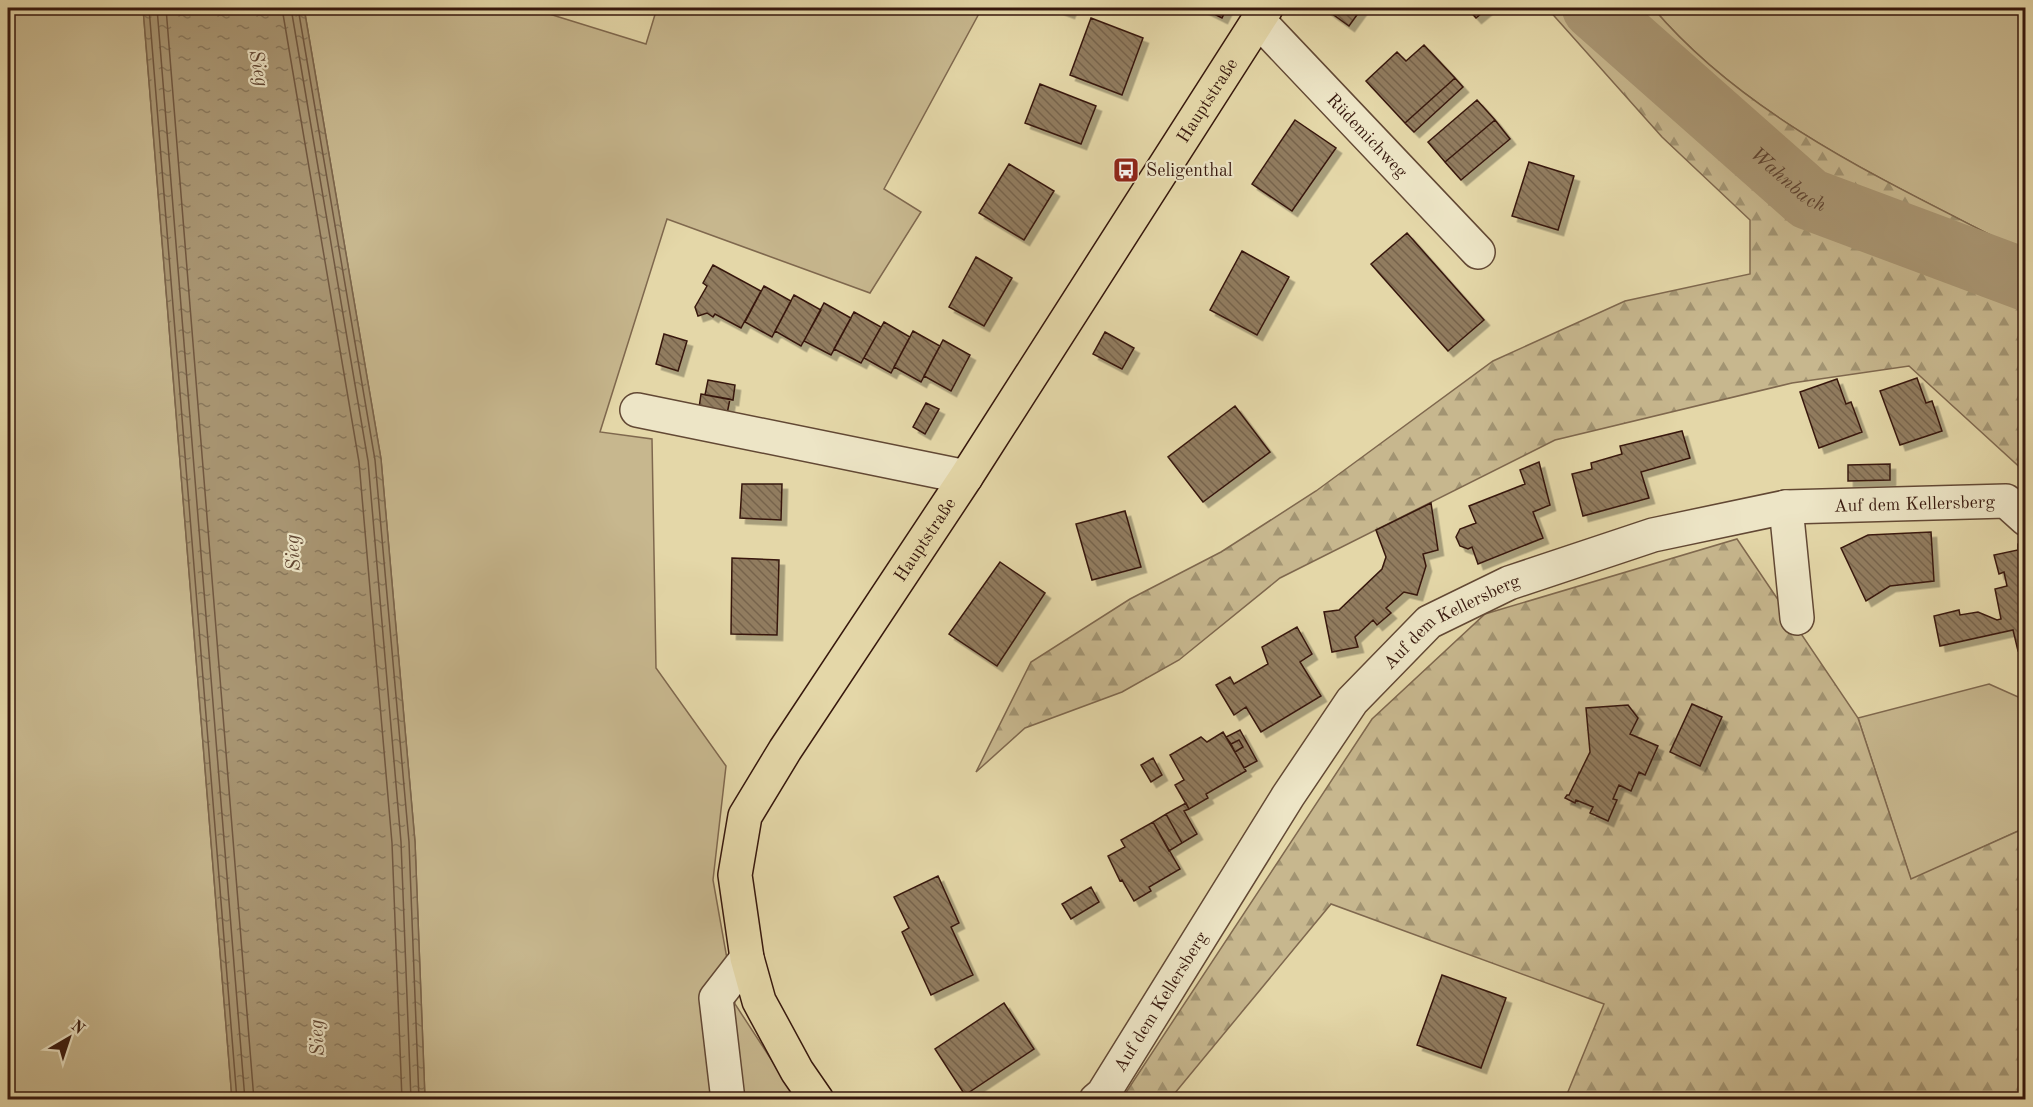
<svg xmlns="http://www.w3.org/2000/svg" width="2033" height="1107" font-family="'Old Standard TT',serif">
<style>
.grass{fill:#c7b78e;stroke:#7f684e;stroke-width:1.5}
.forest{fill:url(#forest-firs);stroke:#7f684e;stroke-width:1.5}
.water{fill:url(#water-ripples);stroke:#7b644a;stroke-width:1.5}
.lines{fill:none;stroke-linecap:round;stroke-linejoin:round}
.shore{stroke:#705740;stroke-width:1.5}
.river{stroke:#a99673;stroke-width:62}
.building{fill:url(#building-back-hatch);stroke:#37180d;stroke-width:1.5;filter:url(#shadow)}
.minor-casing{stroke:#624834;stroke-width:36}
.major-casing{stroke:#37180d;stroke-width:36}
.minor{stroke:#ede5c6;stroke-width:33}
.major{stroke:#e4d7a8;stroke-width:33}
.labels{text-anchor:middle;stroke-width:4.5;stroke-linejoin:round;paint-order:stroke}
.street-label{font-size:18px;fill:#37180d;stroke:#ede5c6}
.poi-label{font-size:18px;fill:#37180d;stroke:#ede5c6;text-anchor:start}
.water-label{font-size:20px;font-style:italic;fill:#5f4431;stroke:#ede5c6}
</style>
<defs>
<pattern id="forest-firs" width="22" height="20" patternUnits="userSpaceOnUse" patternTransform="scale(1.5)"><rect width="22" height="20" fill="#c7b78e"/><path d="M5 1l3.5 6h-7zM16 11l3.5 6h-7z" fill="#a29472"/></pattern>
<pattern id="water-ripples" width="26" height="14" patternUnits="userSpaceOnUse" patternTransform="scale(1.5)"><rect width="26" height="14" fill="#a99673"/><path d="M2 4q2-2 4 0t4 0M15 11q2-2 4 0t4 0" fill="none" stroke="#8a795d"/></pattern>
<pattern id="building-back-hatch" width="6" height="6" patternUnits="userSpaceOnUse" patternTransform="scale(1.5)"><rect width="6" height="6" fill="#917b5e"/><path d="M-1 5l2 2M0 0l6 6M5-1l2 2" fill="none" stroke="#77644c"/></pattern>
<filter id="shadow"><feDropShadow dx="5.5" dy="5.5" stdDeviation="0" flood-color="#0004"/></filter>
</defs>
<rect width="100%" height="100%" fill="#e4d7a8"/>
<filter id="stains"><feTurbulence type="fractalNoise" baseFrequency=".00333" numOctaves="4"/><feColorMatrix values="0 0 0 0 .2 0 0 0 0 .09 0 0 0 0 .02 0 0 0 .5 -.17"/></filter>
<radialGradient id="worn" r=".72"><stop offset=".6" stop-color="#630" stop-opacity="0"/><stop offset="1" stop-color="#630" stop-opacity=".3"/></radialGradient>
<path class="grass" d="M8,8h135l89,1091h-224z
M304,8h226l116,36 11,-36h325l-98,181 37,23 -51,81 -203,-74 -67,213 52,7 4,229 70,98 -13,114 22,124 62,95h-372l-10,-257 -34,-383z
M1653,8h372v241l-13,-3c-126,-65 -266,-128 -359,-238z
M1989,684l36,16v128l-114,52 -53,-162z"/>
<path class="forest" d="M1547,8h106c93,110 233,173 359,238l13,3v223l-116,-106 -117,17 -237,57 -275,138 -101,82 -57,32 -97,36 -49,44 55,-110 99,-63 91,-47 95,-61 177,-130 132,-60 125,-27v-54l-88,-83z
M1737,539l121,179 53,161 114,-51v271h-460l39,-95 -273,-100 -161,195 -49,1 251,-381 113,-105z"/>
<path class="water" d="M143,8h161l77,451 34,383 10,257h-193z"/>
<g class="lines">
<path class="shore" d="M149,8l88,1092
M157,8l88,1092
M166,8l88,1092
M282,8l77,454 33,381 10,257
M291,8l77,453 33,381 10,258
M298,8l77,452 34,382 10,258"/>
<path class="river" id="s1" d="M1593,8l216,191 217,81"/>
</g>
<path class="building" d="M1056,8h15l-2,5z
M1202,8h25l-5,10z
M1324,8h38l-13,18z
M1467,8h21l-12,10z
M1091,18l52,20 -21,57 -52,-20z
M1424,45l31,33 -50,45 -39,-42 31,-29 9,9z
M1455,78l8,9 -49,45 -9,-9z
M1040,84l56,22 -15,38 -56,-21z
M1477,100l18,20 -50,42 -17,-20z
M1295,120l41,28 -44,63 -40,-27z
M1495,120l15,19 -49,41 -16,-18z
M1529,162l45,14 -16,54 -46,-14z
M1009,164l45,27 -30,49 -45,-27z
M1407,233l77,87 -36,31 -77,-87z
M1242,251l47,26 -32,58 -47,-25z
M976,257l36,21 -28,48 -35,-19z
M713,265l48,26 -20,37 -26,-14 -2,3 -6,-4 -9,3 -3,-9 12,-21 -4,-3z
M764,286l27,15 -19,36 -27,-15z
M794,295l27,15 -20,36 -26,-15z
M824,303l27,15 -20,37 -27,-14z
M854,312l27,15 -20,36 -27,-14z
M884,322l26,15 -19,36 -27,-15z
M913,331l27,15 -19,36 -27,-15z
M1105,332l29,16 -12,21 -29,-15z
M664,334l23,7 -9,30 -22,-7z
M943,340l27,15 -19,36 -27,-15z
M1917,378l9,25 6,-2 10,30 -42,14 -20,-54z
M1837,379l9,25 5,-2 11,30 -43,16 -19,-56z
M708,380l27,5 -2,15 -28,-5z
M701,394l29,5 -3,15 -28,-6z
M926,403l13,6 -14,25 -12,-7z
M1235,406l35,46 -67,50 -35,-45z
M1682,431l8,27 -49,14 8,26 -66,18 -11,-42 20,-5 -1,-6 31,-9 -2,-8z
M1539,462l11,43 -17,7 10,26 -65,26 -6,-17 -4,2 -8,-3 -4,-9 4,-8 16,-6 -7,-17 56,-22 -5,-14z
M1890,464v16l-42,1v-16z
M742,484h40l-1,36 -41,-2z
M1431,503l7,47 -15,4 3,12 -9,29 -13,-3 -18,16 5,5 -14,12 -4,-5 -18,17 3,10 -26,5 -8,-40 15,-2 43,-41 4,-12 -10,-27z
M1125,511l16,56 -49,13 -16,-56z
M1931,532l3,49 -44,5 -24,15 -25,-53 27,-13z
M2026,542v108l-8,1 -5,-21 -73,16 -6,-30 25,-6 1,5 18,-3 19,8 4,-1 -6,-30 12,-3 -3,-14 -5,2 -5,-19 24,-5v-6z
M732,558l47,2 -2,75 -46,-1z
M1000,562l45,31 -48,73 -48,-32z
M1297,627l15,27 -12,8 21,34 -60,36 -15,-25 -12,8 -18,-30 14,-8 4,7 34,-20 -6,-17z
M1692,704l30,13 -22,49 -30,-14z
M1628,705l10,13 -8,16 28,12 -13,29 -6,-3 -8,19 -12,-6 -6,14 4,1 -9,21 -18,-8 3,-6 -17,-7 -1,3 -10,-5 2,-3h2l21,-43 -4,-44z
M1240,730l17,31 -13,7 -9,-16 8,-5 -4,-7 -8,4 -5,-7z
M1223,732l23,39 -40,23 2,4 -19,11 -14,-24 9,-5 -14,-25 31,-18 6,5z
M1239,740l4,7 -8,5 -4,-8z
M1153,758l9,17 -11,7 -10,-17z
M1186,803l3,6 -5,2 13,23 -15,9 -16,-29z
M1166,814l16,29 -13,8 -16,-29z
M1153,822l27,47 -31,18 2,4 -17,10 -12,-21 -2,1 -12,-25 17,-9 -4,-7z
M938,876l21,47 -8,4 22,48 -42,20 -29,-63 7,-4 -15,-31z
M1091,887l8,15 -28,17 -9,-15z
M1442,975l64,23 -25,70 -64,-23z
M1004,1003l30,46 -69,46 -30,-46z"/>
<g class="lines">
<defs>
<g id="minor">
<path id="s2" d="M1258,20l220,232"/>
<path d="M637,410l329,67"/>
<path d="M1786,507l11,111"/>
<path d="M728,1100l-12,-102 31,-40"/>
<path id="s3" d="M1096,1100l7,-6 185,-298 64,-95 77,-79 80,-39 144,-48 133,-28 220,-6 20,18"/>
</g>
<g id="major">
<path id="s4" d="M817,1100l-20,-29 -38,-70 -12,-43 -12,-83 10,-59 40,-66 181,-273 300,-469"/>
</g>
</defs>
<use href="#minor" class="minor-casing"/>
<use href="#major" class="major-casing"/>
<use href="#minor" class="minor"/>
<use href="#major" class="major"/>
</g>
<defs>
<symbol id="bus-square" viewBox="-11 -11 22 22"><rect x="-9" y="-9" width="18" height="18" rx="4" fill="#8f2418" stroke="#ede5c6"/><path d="M-5-6H5V4H4V6H2V4H-2V6H-4V4H-5ZM-3.5-4V0h7V-4ZM-3.5 1.2v1.5H-2V1.2ZM2 1.2v1.5H3.5V1.2Z" fill="#fff"/></symbol>
</defs>
<g fill-rule="evenodd">
<use href="#bus-square" x="1111" y="155" width="30" height="30"/>
</g>
<g class="labels">
<g class="street-label">
<text dy="6" stroke="none"><textPath href="#s4" startOffset="1155">Hauptstraße</textPath></text>
<text dy="6" stroke="none"><textPath href="#s2" startOffset="159">Rüdemichweg</textPath></text>
<text dy="6" stroke="none"><textPath href="#s3" startOffset="1090">Auf dem Kellersberg</textPath></text>
<text dy="6" stroke="none"><textPath href="#s4" startOffset="633">Hauptstraße</textPath></text>
<text dy="6" stroke="none"><textPath href="#s3" startOffset="604">Auf dem Kellersberg</textPath></text>
<text dy="6" stroke="none"><textPath href="#s3" startOffset="118">Auf dem Kellersberg</textPath></text>
</g>
<g class="poi-label">
<text x="1146" y="176">Seligenthal</text>
</g>
<g class="water-label">
<text transform="translate(260 68) rotate(79)" y="7">Sieg</text>
<text dy="7" stroke="none"><textPath href="#s1" startOffset="260">Wahnbach</textPath></text>
<text transform="translate(292 553) rotate(-93)" y="7">Sieg</text>
<text transform="translate(316 1038) rotate(-93)" y="7">Sieg</text>
</g>
</g>
<rect width="2033" height="1107" fill="none" stroke="#e4d7a8" stroke-width="30"/>
<rect x="9" y="9" width="2015" height="1089" fill="none" stroke="#37180d" stroke-width="3"/>
<rect x="15" y="15" width="2003" height="1077" fill="none" stroke="#37180d" stroke-width="1.5"/>
<g transform="translate(69 1038) rotate(39)" stroke="#ede5c6" stroke-width="4.5" paint-order="stroke">
<path d="M0-4.5L10 22L0 15L-10 22Z" fill="#37180d"/>
<text y="-9" font-size="16" font-weight="bold" text-anchor="middle" fill="#37180d">N</text>
</g>
<rect width="100%" height="100%" filter="url(#stains)"/>
<rect width="100%" height="100%" fill="url(#worn)"/>
</svg>
